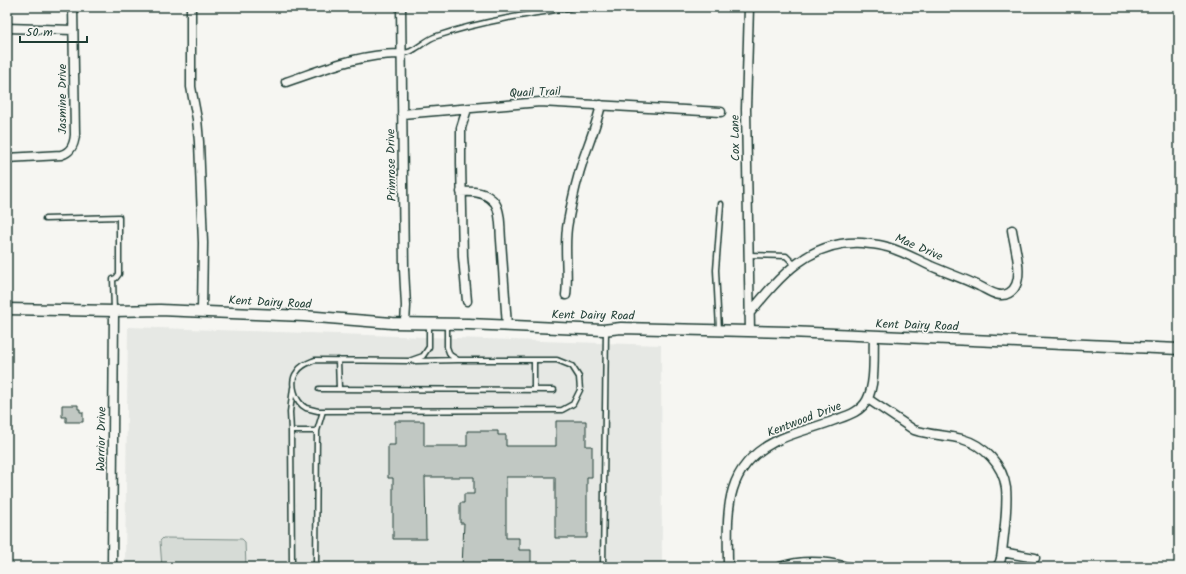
<svg xmlns="http://www.w3.org/2000/svg" width="1186" height="574" font-family="Kalam,sans-serif">
<style>
.built{fill:#e6e8e4}
.green{fill:#d6dbd6;stroke:#7a8c85}
.building{fill:#c1c8c3;stroke:#1f3d34}
.lines{fill:none;stroke-linecap:round;stroke-linejoin:round}
.service-casing{stroke:#1f3d34;stroke-width:7}
.minor-casing{stroke:#1f3d34;stroke-width:11}
.tertiary-casing{stroke:#1f3d34;stroke-width:13}
.service{stroke:#f6f6f2;stroke-width:4}
.minor{stroke:#f6f6f2;stroke-width:8}
.tertiary{stroke:#f6f6f2;stroke-width:10}
.labels{text-anchor:middle;stroke-width:3.5;stroke-linejoin:round;paint-order:stroke}
.street-label{font-size:12px;fill:#1f3d34;stroke:#f6f6f2}
</style>
<rect width="100%" height="100%" fill="#f6f6f2"/>
<filter id="ink" filterUnits="userSpaceOnUse"><feTurbulence type="fractalNoise" baseFrequency=".025" numOctaves="2"/><feDisplacementMap in="SourceGraphic" scale="8" xChannelSelector="R" yChannelSelector="G"/><feConvolveMatrix kernelMatrix="1 2 1 2 8 2 1 2 1" color-interpolation-filters="sRGB"/></filter>
<g filter="url(#ink)">
<path class="built" d="M128,327l533,18 1,222h-537z"/>
<path class="green" d="M163,538l79,1 3,3 1,25h-84l-2,-26z"/>
<path class="building" d="M62,405h16v4h2v3h3v10h-17v-5h-4z
M395,421h29v25h43v-15h31v4h8v11h50v-25h30v25h6v31h-5v61h-32v-61h-49v61h13v12h12v17h-69l2,-44h-4v-20h4v-9h10v-17h-49l1,62h-33v-61h-5v-33h7z"/>
<g class="lines">
<defs>
<path id="service" d="M401,53c4,0 9,-1 12,-3 8,-4 14,-11 24,-14 45,-15 92,-22 139,-29
M45,219l74,-2v57l-3,4 -3,1 1,32
M748,255l38,1 9,9
M429,323v24l-6,9 -14,5 -94,-1c-7,3 -14,5 -18,12 -8,10 -2,30 9,36 4,1 8,2 12,3l244,-1 11,-6 7,-14 -1,-13 -7,-11 -15,-6h-99l-8,-5 -3,-8v-23
M719,330l-3,-60 5,-66
M338,360l1,29
M534,360v30
M415,361l43,-1
M319,389l235,1
M291,431l-1,-19 3,-24
M317,431l6,-20
M292,567l-1,-136h26l-1,136
M603,567l3,-237"/>
<path id="minor" d="M191,7v80l6,32 2,23 4,101 -1,69
M401,7l3,262 2,37 -1,17
M749,7l-3,102 4,222
M7,28l66,2
M286,82c36,-12 76,-29 115,-28
M402,114l138,-12 181,10
M7,158l54,-3c10,-3 13,-10 14,-20l-2,-128
M461,192c13,-1 26,0 34,11 6,9 5,26 6,37 2,29 4,57 6,86
M566,295c3,-24 -3,-49 2,-73 4,-22 9,-44 16,-65 6,-17 13,-34 17,-52
M467,301l-4,-44 -2,-94v-35l6,-19
M749,314c31,-38 61,-74 113,-71 8,1 17,1 25,4 15,4 29,12 44,19 16,7 32,12 48,20 9,4 20,13 30,7 18,-10 5,-48 3,-63
M868,399l46,31c15,5 32,5 48,9 22,6 41,26 44,49 2,19 -2,45 -4,64 -1,6 -1,12 -6,15
M1002,552l33,6
M112,567l2,-256
M728,567c0,-50 -7,-98 46,-125 19,-10 41,-14 61,-22 11,-4 26,-8 32,-20 9,-17 6,-45 7,-63
M780,567c23,-8 45,-6 68,0"/>
<path id="tertiary" d="M7,309l107,2 46,-1 144,6 88,7 76,1 135,6 18,-2 168,4 390,17"/>
</defs>
<use href="#service" class="service-casing"/>
<use href="#minor" class="minor-casing"/>
<use href="#tertiary" class="tertiary-casing"/>
<use href="#service" class="service"/>
<use href="#minor" class="minor"/>
<use href="#tertiary" class="tertiary"/>
</g>
</g>
<g class="labels">
<g class="street-label">
<text transform="translate(535 92) rotate(-2)" y="4">Quail Trail</text>
<text transform="translate(62 99) rotate(-90)" y="4">Jasmine Drive</text>
<text transform="translate(735 138) rotate(-91)" y="4">Cox Lane</text>
<text transform="translate(391 165) rotate(-91)" y="4">Primrose Drive</text>
<text transform="translate(919 247) rotate(23)" y="4">Mae Drive</text>
<text transform="translate(270 302) rotate(3)" y="4">Kent Dairy Road</text>
<text transform="translate(593 315) rotate(1)" y="4">Kent Dairy Road</text>
<text transform="translate(917 325) rotate(2)" y="4">Kent Dairy Road</text>
<text transform="translate(804 419) rotate(-21)" y="4">Kentwood Drive</text>
<text transform="translate(101 439) rotate(-89)" y="4">Warrior Drive</text>
</g>
</g>
<rect width="1186" height="574" fill="none" stroke="#f6f6f2" stroke-width="24"/>
<rect x="12" y="12" width="1162" height="550" fill="none" stroke="#1f3d34" stroke-width="1.5" filter="url(#ink)"/>
<path d="M20 36v6h67v-6" fill="none" stroke="#1f3d34" stroke-width="2"/>
<text x="26" y="36" font-size="12" fill="#1f3d34" stroke="#f6f6f2" stroke-width="3" paint-order="stroke">50 m</text>
</svg>
